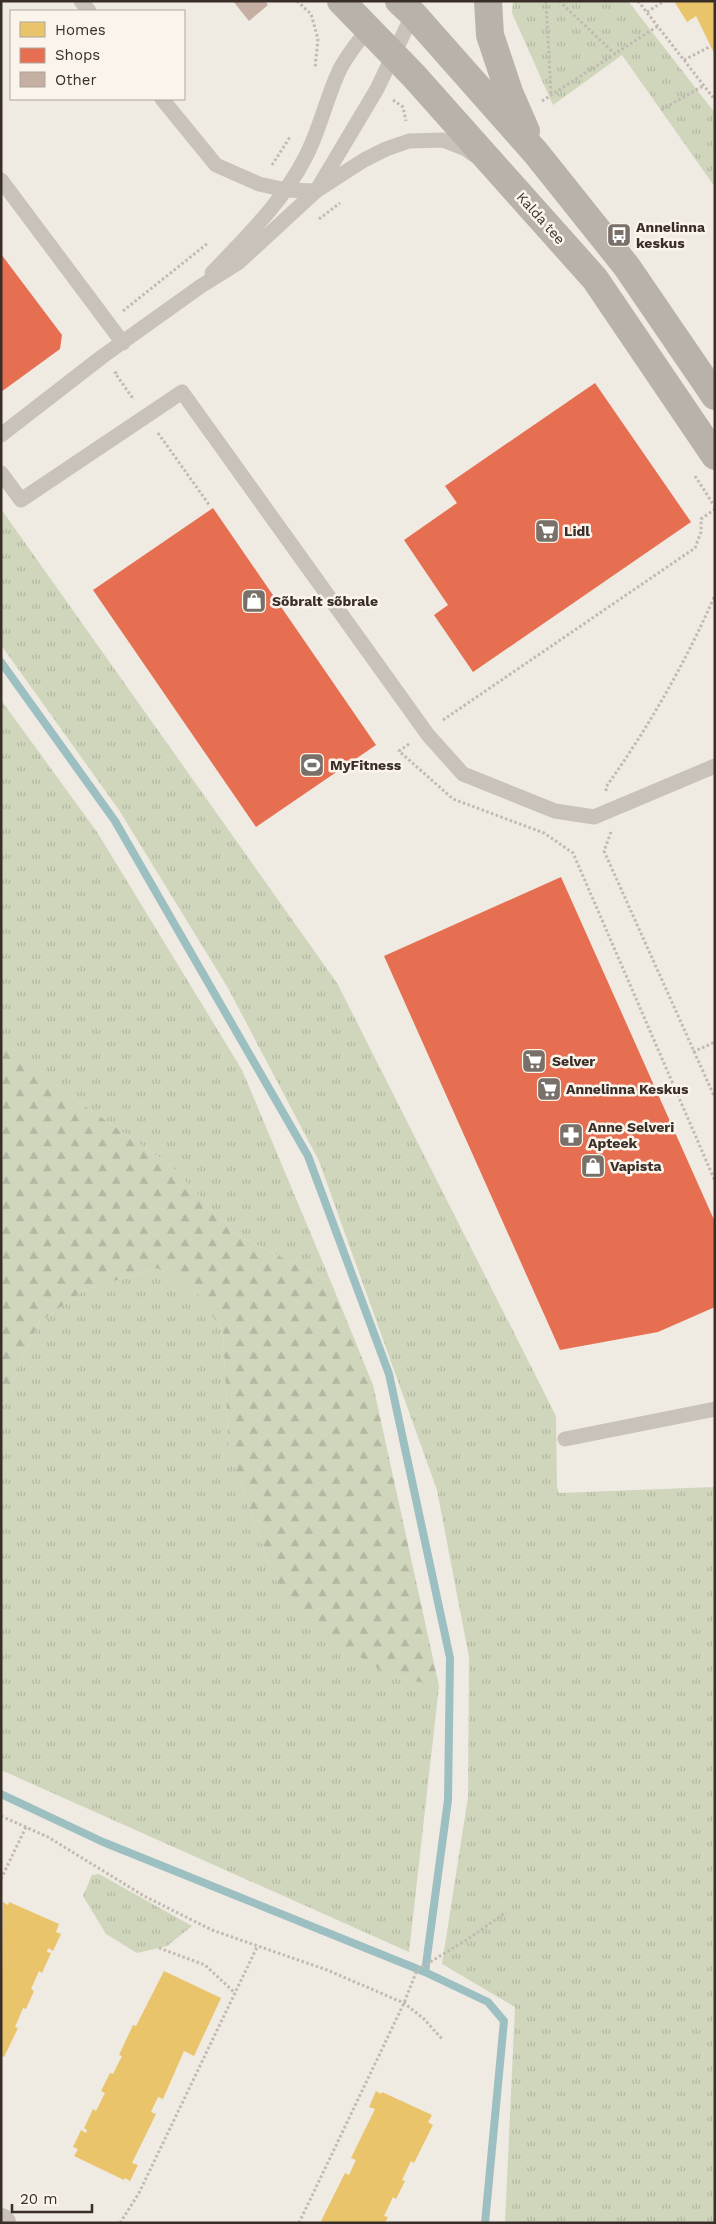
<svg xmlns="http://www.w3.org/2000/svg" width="716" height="2224" font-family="'Work Sans',sans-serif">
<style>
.grass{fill:url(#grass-tufts)}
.forest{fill:url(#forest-firs)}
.homes{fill:#e9c46a}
.shops{fill:#e76f51}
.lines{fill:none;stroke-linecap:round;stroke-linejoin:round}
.stream{stroke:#9cbfc2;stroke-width:8}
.building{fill:#c4afa2}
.path{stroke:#c1bab3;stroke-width:3;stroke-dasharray:2.5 2.5;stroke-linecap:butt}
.lane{stroke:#c8c2bb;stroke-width:15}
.street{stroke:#c8c2bb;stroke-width:28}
.secondary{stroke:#b9b2ab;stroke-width:28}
.labels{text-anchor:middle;stroke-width:5;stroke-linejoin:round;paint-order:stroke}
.street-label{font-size:14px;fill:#3a2f28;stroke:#fbf4ea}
.poi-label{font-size:14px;font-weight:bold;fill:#3a2f28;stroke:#fbf4ea;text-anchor:start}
</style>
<defs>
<pattern id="grass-tufts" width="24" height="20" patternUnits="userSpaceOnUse" patternTransform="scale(1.25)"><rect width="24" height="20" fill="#cfd6bb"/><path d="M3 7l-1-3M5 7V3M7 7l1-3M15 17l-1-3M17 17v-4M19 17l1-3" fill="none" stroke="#b2b8a1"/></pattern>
<pattern id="forest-firs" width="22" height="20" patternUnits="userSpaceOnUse" patternTransform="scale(1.25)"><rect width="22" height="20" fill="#cfd6bb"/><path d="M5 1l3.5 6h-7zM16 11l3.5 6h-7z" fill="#b2b8a1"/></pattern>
</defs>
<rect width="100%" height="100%" fill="#efeae2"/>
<path class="grass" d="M513,1h115l87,112v74l-93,-132 -69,50 -41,-92z
M1,509l336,474 219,433 1,70 2,7 156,-6v736h-210l10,-216 -73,-43 26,-167 1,-140 -32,-167 -118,-329 -91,-173 -109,-178 -118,-165z
M1,700l96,132 145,238 89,212 -96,-48 -66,-70 -89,-61 -79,-63z
M157,1268l39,23 27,41 6,119 43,122 118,103 49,10 -30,266 -408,-182v-364l6,-7 15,-42 17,-34 45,-33z
M99,1874l93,52 -25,20 -30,7 -31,-19 -23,-38 9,-21z"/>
<path class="forest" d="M1,1040l79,63 89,61 66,70 96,48 42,103 66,301 -49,-10 -50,-32 -45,-31 -23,-40 -43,-122 -6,-119 -27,-41 -39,-23 -73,22 -45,33 -17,34 -15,42 -6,7z"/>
<path class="homes" d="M674,1h41v54l-19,-39 -9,6z
M3,1902l5,3 1,-3 50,22 -3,8 5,2 -8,17 -5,-3 -1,4 4,1 -9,20 -3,-2 -8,18 3,2 -8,18 -3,-1 -8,19 3,1 -14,29 -3,-1z
M164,1971l57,27 -27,58 -10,-5 -21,48 -5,-2 -7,15 5,2 -24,49 6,2 -8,16 -5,-3 -1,2 -50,-24 4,-7 -5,-2 8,-17 5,3 1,-3 -3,-2 9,-19 3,2 9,-18 -4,-2 9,-18 3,1 9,-18 -3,-1 14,-30 3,1z
M376,2091l5,3 1,-2 50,23 -4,7 5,3 -19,38 -3,-2 -9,19 3,1 -9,18 -3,-2 -9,19 4,1 -3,6h-61l-3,-2 24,-48 4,2 7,-15 -5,-2 24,-49 -6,-2z"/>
<path class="shops" d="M1,254l61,81 -2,14 -59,43z
M595,383l96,139 -218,150 -39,-57 14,-10 -44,-65 53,-37 -12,-17z
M213,508l163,237 -120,82 -163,-237z
M561,877l154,345v85l-57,25 -98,18 -176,-394z"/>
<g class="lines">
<path class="stream" d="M1,662l114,159 193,335 81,218 61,284 -2,142 -23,172 63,30 16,19 -19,202
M1,1794l102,48 322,130"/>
</g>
<path class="building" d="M233,1h32l3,4 -19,16z"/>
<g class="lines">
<path class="path" d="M297,1l14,13 7,25 -3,29
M546,1l5,94
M559,1l56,53
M638,1l77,99
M647,12l17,-11
M684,60l27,-14
M393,100l10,7 3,14
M542,101l116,-75
M661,110l42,-24
M272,165l18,-28
M319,219l21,-16
M123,311l85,-68
M117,372l-2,1 19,27
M158,433l52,73
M695,476l20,31
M443,720l252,-172 6,-16v-13l14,-10
M409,744l-10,7 54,48 91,34 29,20 142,328
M606,791v-4c42,-59 80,-125 109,-192
M611,832l-7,19 111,247
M693,1052l22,-10
M1,1816l47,21 96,59 68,34 115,40 77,33 20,16 19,21
M1,1879l25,-52
M159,1948l46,17 30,28
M120,2223l19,-30 118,-246
M299,2223l105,-220 13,-33 51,-31 38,-27"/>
<path class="lane" d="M81,1l8,10
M162,99l54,66 43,19 27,6 30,1
M1,180l122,163
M318,188l59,-99 36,-75
M212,273c34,-36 70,-70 93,-115 15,-28 21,-60 35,-89 7,-14 18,-27 28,-40
M1,435l102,-79 98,-70 37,-23 78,-72 48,-31 22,-11 23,-8 34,-1 23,9 8,6
M1,473l20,27 161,-108 246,343 35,39 92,37 39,6 121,-51
M565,1439l150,-30"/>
<path class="street" d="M1,2222l1,1"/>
<path class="secondary" d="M341,1l73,75 181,203 120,177
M399,1l14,13 123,139 91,114 88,129
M488,1l2,34 19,57 17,39"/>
</g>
<defs>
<symbol id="bus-square" viewBox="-11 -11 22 22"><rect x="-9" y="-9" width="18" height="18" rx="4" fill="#797069" stroke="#fbf4ea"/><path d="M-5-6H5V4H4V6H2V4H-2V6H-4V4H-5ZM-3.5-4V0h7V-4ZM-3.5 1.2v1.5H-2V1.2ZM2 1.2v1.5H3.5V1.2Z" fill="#fff"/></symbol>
<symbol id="supermarket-square" viewBox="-11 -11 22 22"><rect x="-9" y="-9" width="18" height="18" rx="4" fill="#797069" stroke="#fbf4ea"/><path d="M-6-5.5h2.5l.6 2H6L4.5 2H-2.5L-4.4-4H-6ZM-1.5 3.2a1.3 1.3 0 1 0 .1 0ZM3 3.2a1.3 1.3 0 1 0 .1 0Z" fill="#fff"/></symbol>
<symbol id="shop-square" viewBox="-11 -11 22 22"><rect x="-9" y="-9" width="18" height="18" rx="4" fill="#797069" stroke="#fbf4ea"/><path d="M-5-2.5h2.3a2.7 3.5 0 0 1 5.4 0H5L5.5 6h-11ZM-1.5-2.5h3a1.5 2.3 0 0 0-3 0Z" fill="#fff"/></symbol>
<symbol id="stadium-square" viewBox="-11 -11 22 22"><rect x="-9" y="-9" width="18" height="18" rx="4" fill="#797069" stroke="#fbf4ea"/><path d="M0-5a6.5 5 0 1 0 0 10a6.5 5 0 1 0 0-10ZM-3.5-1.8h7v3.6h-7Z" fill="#fff"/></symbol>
<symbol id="pharmacy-square" viewBox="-11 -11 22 22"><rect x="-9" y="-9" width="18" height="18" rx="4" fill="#797069" stroke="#fbf4ea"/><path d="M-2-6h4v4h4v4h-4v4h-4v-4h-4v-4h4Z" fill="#fff"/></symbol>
</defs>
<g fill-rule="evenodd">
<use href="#bus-square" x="605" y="221" width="28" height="28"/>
<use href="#supermarket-square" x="533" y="517" width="28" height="28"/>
<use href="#shop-square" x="240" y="587" width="28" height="28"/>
<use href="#stadium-square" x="298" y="751" width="28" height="28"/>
<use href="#supermarket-square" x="520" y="1047" width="28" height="28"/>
<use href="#supermarket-square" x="535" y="1075" width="28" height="28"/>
<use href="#pharmacy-square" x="557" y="1121" width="28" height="28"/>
<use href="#shop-square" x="579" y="1152" width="28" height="28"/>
</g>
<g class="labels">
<g class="street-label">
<text transform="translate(541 218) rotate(48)" y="5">Kalda tee</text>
</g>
<g class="poi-label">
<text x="636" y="232">Annelinna<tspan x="636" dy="16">keskus</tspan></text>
<text x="564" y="536">Lidl</text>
<text x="272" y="606">Sõbralt sõbrale</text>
<text x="330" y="770">MyFitness</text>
<text x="552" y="1066">Selver</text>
<text x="566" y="1094">Annelinna Keskus</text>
<text x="588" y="1132">Anne Selveri<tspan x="588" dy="16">Apteek</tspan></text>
<text x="610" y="1171">Vapista</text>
</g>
</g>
<rect width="716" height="2224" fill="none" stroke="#3a2f28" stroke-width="5"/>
<rect x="10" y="10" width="175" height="90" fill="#fbf4ea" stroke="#aea59c"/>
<rect x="20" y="22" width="25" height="15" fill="#e9c46a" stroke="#aea59c"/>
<text x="55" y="35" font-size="15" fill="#3a2f28">Homes</text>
<rect x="20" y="48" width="25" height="15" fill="#e76f51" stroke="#aea59c"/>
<text x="55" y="60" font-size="15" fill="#3a2f28">Shops</text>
<rect x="20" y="72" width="25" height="15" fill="#c4afa2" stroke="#aea59c"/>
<text x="55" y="85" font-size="15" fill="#3a2f28">Other</text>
<path d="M12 2204v8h80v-8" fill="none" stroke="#3a2f28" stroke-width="2.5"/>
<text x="20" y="2204" font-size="15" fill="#3a2f28" stroke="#fbf4ea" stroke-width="4" paint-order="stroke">20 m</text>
</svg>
